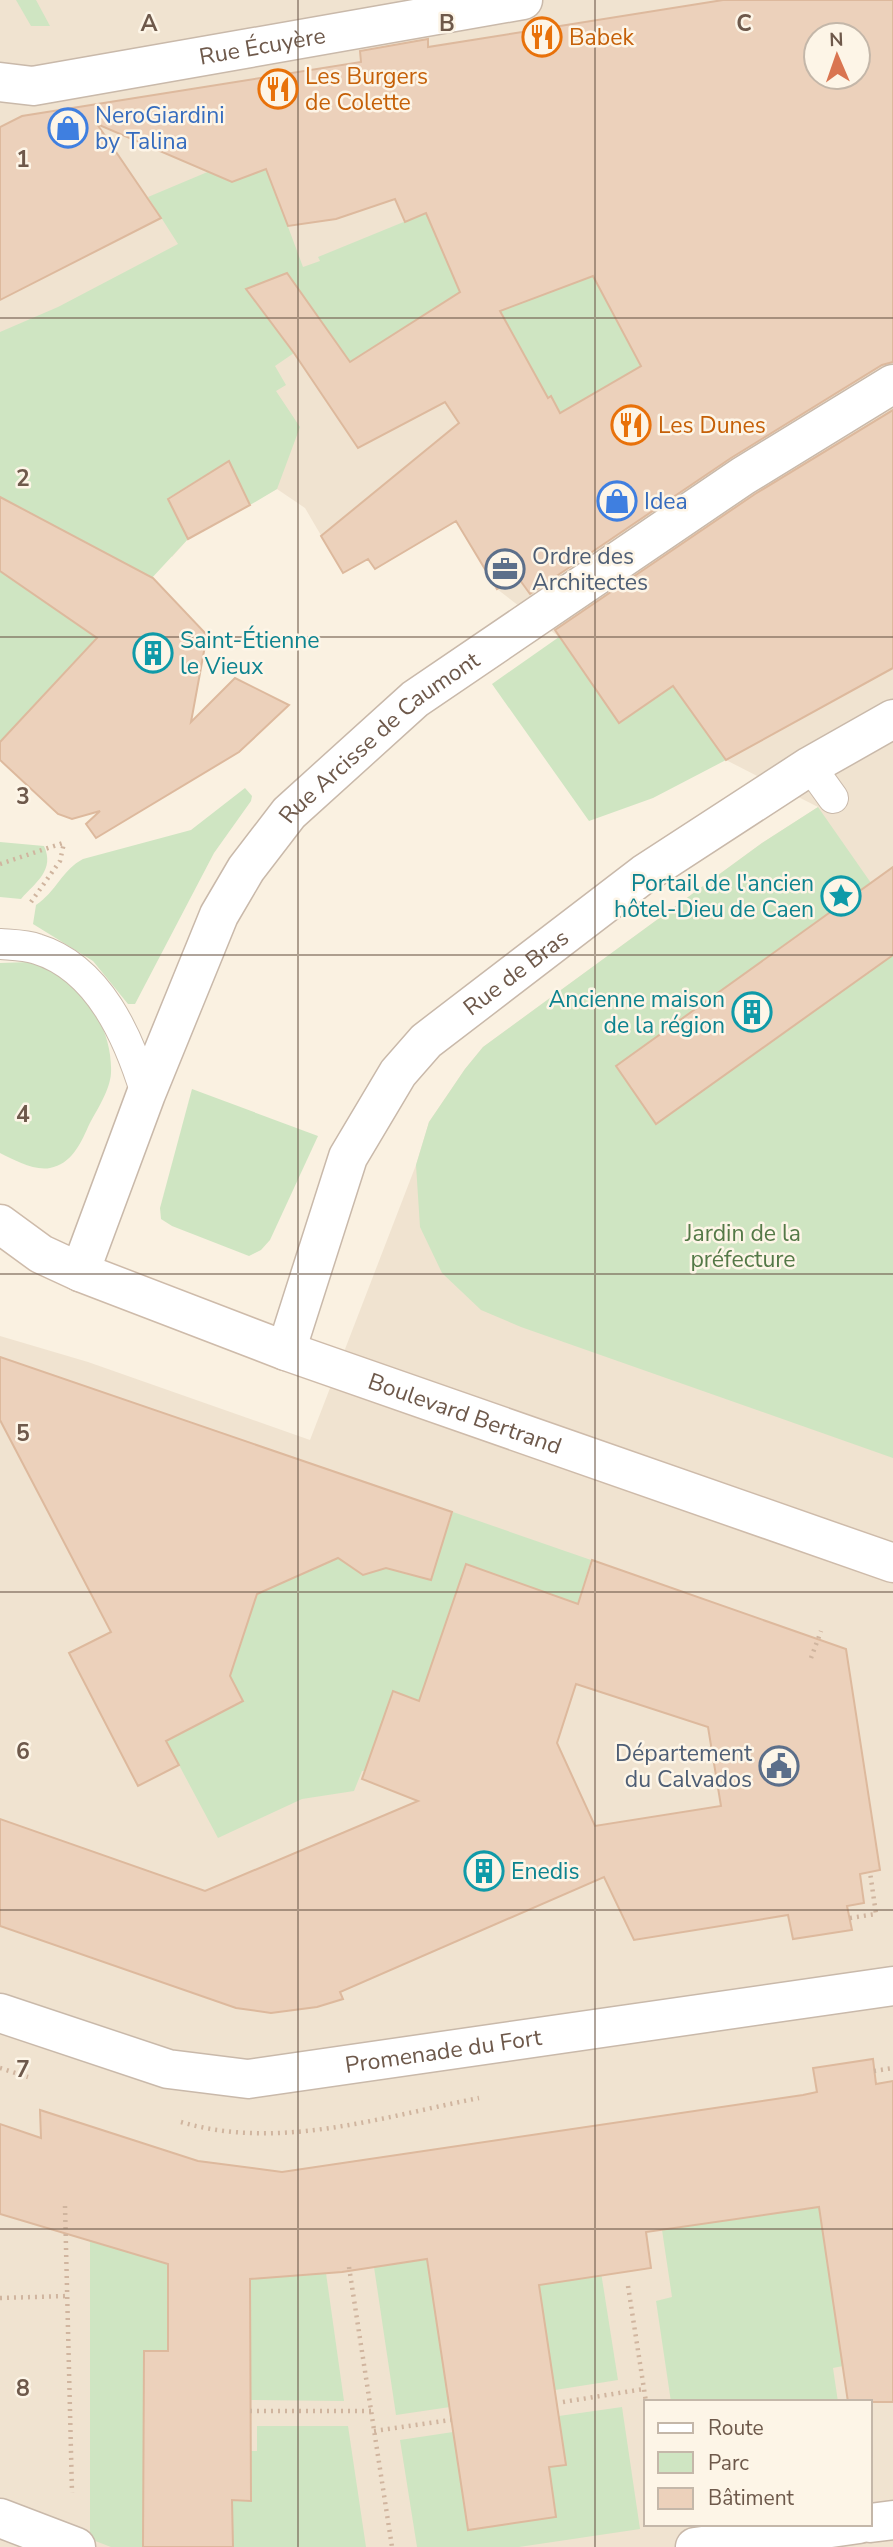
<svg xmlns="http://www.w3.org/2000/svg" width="893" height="2547" viewBox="0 0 893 2547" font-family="'Nunito Sans',sans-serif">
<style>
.residential{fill:#f0e3d0;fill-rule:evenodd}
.green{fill:#cfe5c2}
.building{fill:#ecd1bb;stroke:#ddb99d;stroke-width:2;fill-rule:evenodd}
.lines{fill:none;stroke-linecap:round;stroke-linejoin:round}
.service-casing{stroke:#c9b9aa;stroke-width:32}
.pedestrian-casing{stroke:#c9b9aa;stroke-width:41}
.minor-casing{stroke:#c9b9aa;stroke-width:41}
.secondary-casing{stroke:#cebbaa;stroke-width:41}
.path{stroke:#d0b59f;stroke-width:4.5;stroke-dasharray:2 5;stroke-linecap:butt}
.service{stroke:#fff;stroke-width:30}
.pedestrian{stroke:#fff;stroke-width:38}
.minor{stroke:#fff;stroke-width:38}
.secondary{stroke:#fff;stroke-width:38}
.grid{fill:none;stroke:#6e594b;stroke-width:2;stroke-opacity:0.55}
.labels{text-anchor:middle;stroke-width:5;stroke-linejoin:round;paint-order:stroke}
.food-label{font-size:23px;fill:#c56008;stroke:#fdf5e7;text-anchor:start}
.street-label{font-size:23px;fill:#6e594b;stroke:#fdf5e7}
.shop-label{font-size:23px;fill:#366cbe;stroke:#fdf5e7;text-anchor:start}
.service-label{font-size:23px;fill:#4e5e75;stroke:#fdf5e7;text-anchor:start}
.culture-label{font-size:23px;fill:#0d838f;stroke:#fdf5e7;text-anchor:start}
.park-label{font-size:23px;fill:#547947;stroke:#fdf5e7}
.grid-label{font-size:23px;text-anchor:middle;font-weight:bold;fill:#6e594b;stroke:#fdf5e7;stroke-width:5;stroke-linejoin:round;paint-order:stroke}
</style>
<rect width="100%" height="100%" fill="#faf1e1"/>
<path class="residential" d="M0 0H893V2547H0V1336L88 1362 310 1440 416 1165 429 1122 465 1069 483 1047 762 843 818 807 726 760 673 686 619 723 559 637 497 589 456 522 375 569 368 559 343 573 305 508 277 489 188 539 172 557 0 377ZM816 35H858V77H816ZM646 2402H870V2524H646Z"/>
<g class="green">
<polygon points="16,0 36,0 50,26 31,26"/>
<polygon points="268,148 284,216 303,267 320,261 318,257 428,212 593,276 650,382 560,413 551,396 537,404 500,311 544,294 471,318 402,329 374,347 388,369 364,384 246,289 294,353 275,366 286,385 276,391 300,427 277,489 250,505 229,461 168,498 188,539 0,742 0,332 58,307 178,244 148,197 217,168 222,178 232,182 245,177 249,166"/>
<polygon points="559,637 619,723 673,686 726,760 653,798 589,821 492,684"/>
<path d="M245 788 252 796 251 801 214 853 135 1004H128L93 961 33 924 36 905C56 892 62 870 83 859L191 830Z"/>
<polygon points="818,807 871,883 616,1066 656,1124 893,955 893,1458 521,1327 481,1310 442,1273 420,1227 416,1165 429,1122 465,1069 483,1047 762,843"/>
<path d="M0 842 44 846C55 870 36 882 21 899L0 897Z"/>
<path d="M29 962C77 971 113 1024 111 1073 110 1091 96 1111 88 1127 80 1145 71 1164 50 1168 34 1171 14 1160 0 1153V963Z"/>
<polygon points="192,1089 318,1136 270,1240 261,1250 249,1256 172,1226 161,1219 160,1208"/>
<polygon points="453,1512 591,1560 577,1606 510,1580 464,1718 393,1691 366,1771 362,1771 354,1791 302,1799 218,1838 164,1737 243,1701 227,1669 234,1666 264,1572 288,1580 308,1571 318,1543 360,1573 374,1572 380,1566 438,1556"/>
<polygon points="818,2198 843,2366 833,2368 838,2402 671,2402 656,2301 672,2297 662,2230"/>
<polygon points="595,2234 618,2380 555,2390 536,2270"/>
<polygon points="90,2240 181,2267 168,2351 144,2351 143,2547 111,2547 90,2539"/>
<polygon points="464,2253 438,2334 450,2407 396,2415 374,2267"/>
<polygon points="326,2273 344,2401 250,2400 238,2275"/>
<polygon points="622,2407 640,2529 519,2547 417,2547 400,2440 453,2432 469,2530 556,2517 549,2467 566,2465 559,2416"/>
<polygon points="257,2426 348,2426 366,2547 233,2547 232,2500 250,2501 250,2451 257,2451"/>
</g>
<g class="building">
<path d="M723 0H893V362L882 365 731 458 530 594 517 576 497 589 456 521 375 569 368 559 343 573 321 536 459 423 445 402 358 448 294 353 246 289 287 273 350 362 460 292 426 213 405 222 395 199 336 219 288 226 266 169 232 182 97 124 161 218 0 300V127L22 116 361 62 360 51 428 39V47ZM816 35H858V77H816ZM593 276 641 366 560 413 551 396 548 398 500 311Z"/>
<polygon points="893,410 893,668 726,760 673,686 619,723 555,630 755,494"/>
<polygon points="229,461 250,505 188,539 168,499"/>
<polygon points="0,497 153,578 207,635 191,722 235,678 289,705 239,752 96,838 86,824 100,811 72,819 58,814 0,760 0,742 97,638 0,571"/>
<polygon points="893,867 893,955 656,1124 616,1066"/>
<polygon points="0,1357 452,1512 431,1580 386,1568 363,1575 338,1558 257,1594 230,1676 243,1701 166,1741 179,1765 138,1786 69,1653 111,1632 0,1420"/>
<path d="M592 1560 846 1649 880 1870 860 1874 864 1903 847 1906 852 1930 793 1939 788 1915 634 1940 604 1877 340 1992 343 1999 317 2007 271 2013 236 2008 0 1926V1819L205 1891 418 1801 362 1779 393 1691 419 1701 466 1564 578 1604ZM576 1684 708 1727 721 1806 595 1826 557 1743Z"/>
<polygon points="873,2059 876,2084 893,2081 893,2402 848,2402 819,2207 646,2232 651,2268 539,2285 566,2465 549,2467 556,2517 468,2530 427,2259 342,2272 250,2279 251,2501 232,2500 233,2547 143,2547 144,2351 168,2351 168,2264 0,2214 0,2124 41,2138 40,2110 198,2161 282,2172 803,2095 817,2092 813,2068"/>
</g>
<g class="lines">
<g class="service-casing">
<g id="service">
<polyline points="810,766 833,798"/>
<path d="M0 944C12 945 26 945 37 949 99 968 129 1038 146 1094"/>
</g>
</g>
<g class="pedestrian-casing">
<g id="pedestrian">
<path id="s1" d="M0 82 33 86 523 0"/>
<polyline points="0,2518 76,2547"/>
<polyline points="870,2523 893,2520"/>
<polyline points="695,2547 859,2524"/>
</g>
</g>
<g class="minor-casing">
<g id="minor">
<path id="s2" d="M80 1272 146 1094 219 915 246 869 289 813 415 699 743 476 893 384"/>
<path id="s3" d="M286 1351 348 1157 398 1073 426 1041 644 874 810 766 893 719"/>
<path id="s4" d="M0 2013 168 2069 248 2079 893 1986"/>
</g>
</g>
<g class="secondary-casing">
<g id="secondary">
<path id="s5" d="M0 1224 41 1254 80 1272 286 1351 893 1563"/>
</g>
</g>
<g class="path">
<polyline points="0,864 63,843"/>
<polyline points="31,902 60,861 64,843"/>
<polyline points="811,1658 821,1631"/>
<polyline points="850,1918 876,1914 870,1872"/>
<polyline points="0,2068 28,2077"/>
<polyline points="874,2071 893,2068"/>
<path d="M181 2122C278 2151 382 2117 479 2098"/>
<polyline points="65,2206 72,2493"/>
<polyline points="349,2267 392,2547"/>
<polyline points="628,2286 646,2402"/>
<polyline points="0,2298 68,2296"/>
<polyline points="563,2402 644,2389"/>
<polyline points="250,2411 371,2411"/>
<polyline points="374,2431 451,2420"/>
</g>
<use href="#service" class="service"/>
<use href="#pedestrian" class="pedestrian"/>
<use href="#minor" class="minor"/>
<use href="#secondary" class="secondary"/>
</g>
<path class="grid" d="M298 0V2547M595 0V2547M0 318H893M0 637H893M0 955H893M0 1274H893M0 1592H893M0 1910H893M0 2229H893"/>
<defs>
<g id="restaurant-ring" transform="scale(2.0125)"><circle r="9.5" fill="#fdf5e7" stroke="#e8710a" stroke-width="1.5"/><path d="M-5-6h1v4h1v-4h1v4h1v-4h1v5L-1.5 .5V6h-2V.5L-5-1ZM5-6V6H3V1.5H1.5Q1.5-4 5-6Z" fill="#e8710a"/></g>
<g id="shop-ring" transform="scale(2.0125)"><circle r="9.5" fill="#fdf5e7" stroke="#3f7fe0" stroke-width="1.5"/><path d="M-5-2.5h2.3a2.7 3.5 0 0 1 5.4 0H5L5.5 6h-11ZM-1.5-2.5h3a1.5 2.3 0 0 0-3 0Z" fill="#3f7fe0"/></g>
<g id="office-ring" transform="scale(2.0125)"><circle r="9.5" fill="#fdf5e7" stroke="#5c6f8a" stroke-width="1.5"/><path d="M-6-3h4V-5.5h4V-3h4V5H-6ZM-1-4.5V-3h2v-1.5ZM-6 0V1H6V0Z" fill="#5c6f8a"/></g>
<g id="building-ring" transform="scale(2.0125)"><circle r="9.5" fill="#fdf5e7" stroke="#0f9aa8" stroke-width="1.5"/><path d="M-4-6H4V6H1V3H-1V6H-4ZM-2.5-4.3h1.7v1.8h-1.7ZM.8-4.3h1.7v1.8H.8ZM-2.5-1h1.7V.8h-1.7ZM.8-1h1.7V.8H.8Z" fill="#0f9aa8"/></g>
<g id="sight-ring" transform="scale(2.0125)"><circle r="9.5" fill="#fdf5e7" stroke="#0f9aa8" stroke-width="1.5"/><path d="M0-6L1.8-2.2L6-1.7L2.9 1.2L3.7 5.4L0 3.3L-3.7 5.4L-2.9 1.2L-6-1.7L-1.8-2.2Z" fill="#0f9aa8"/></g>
<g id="civic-ring" transform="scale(2.0125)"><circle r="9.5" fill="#fdf5e7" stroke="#5c6f8a" stroke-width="1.5"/><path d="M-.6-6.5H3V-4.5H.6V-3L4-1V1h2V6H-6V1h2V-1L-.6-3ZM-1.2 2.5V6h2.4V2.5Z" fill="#5c6f8a"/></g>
</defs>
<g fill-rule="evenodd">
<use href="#restaurant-ring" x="542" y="37"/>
<use href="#restaurant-ring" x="278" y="89"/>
<use href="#shop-ring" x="68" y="128"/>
<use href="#restaurant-ring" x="631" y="425"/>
<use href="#shop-ring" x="617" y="501"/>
<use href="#office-ring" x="505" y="569"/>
<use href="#building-ring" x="153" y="653"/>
<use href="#sight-ring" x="841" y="896"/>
<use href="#building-ring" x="752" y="1012"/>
<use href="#civic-ring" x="779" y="1766"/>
<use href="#building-ring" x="484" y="1871"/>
</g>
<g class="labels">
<g class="food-label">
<text x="569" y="45">Babek</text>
<text x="305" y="84">Les Burgers<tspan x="305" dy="26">de Colette</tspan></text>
<text x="658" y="433">Les Dunes</text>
</g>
<g class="street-label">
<text dy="8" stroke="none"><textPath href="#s1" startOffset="266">Rue Écuyère</textPath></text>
<text dy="8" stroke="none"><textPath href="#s2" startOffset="625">Rue Arcisse de Caumont</textPath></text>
<text dy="8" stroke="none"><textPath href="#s3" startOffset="457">Rue de Bras</textPath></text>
<text dy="8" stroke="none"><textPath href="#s5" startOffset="504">Boulevard Bertrand</textPath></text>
<text dy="8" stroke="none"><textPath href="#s4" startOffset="455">Promenade du Fort</textPath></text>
</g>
<g class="shop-label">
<text x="95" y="123">NeroGiardini<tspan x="95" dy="26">by Talina</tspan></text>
<text x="644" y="509">Idea</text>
</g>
<g class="service-label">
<text x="532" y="564">Ordre des<tspan x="532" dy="26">Architectes</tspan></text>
<text x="752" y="1761" text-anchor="end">Département<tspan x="752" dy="26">du Calvados</tspan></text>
</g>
<g class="culture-label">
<text x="180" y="648">Saint-Étienne<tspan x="180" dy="26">le Vieux</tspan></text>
<text x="814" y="891" text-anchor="end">Portail de l'ancien<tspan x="814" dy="26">hôtel-Dieu de Caen</tspan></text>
<text x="725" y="1007" text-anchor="end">Ancienne maison<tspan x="725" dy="26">de la région</tspan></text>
<text x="511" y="1879">Enedis</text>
</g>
<g class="park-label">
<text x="743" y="1241">Jardin de la<tspan x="743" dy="26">préfecture</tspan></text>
</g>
</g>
<g class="grid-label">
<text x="149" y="31">A</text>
<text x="447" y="31">B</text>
<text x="744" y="31">C</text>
<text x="23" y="167">1</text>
<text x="23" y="486">2</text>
<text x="23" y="804">3</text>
<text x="23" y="1122">4</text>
<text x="23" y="1441">5</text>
<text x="23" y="1759">6</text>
<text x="23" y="2077">7</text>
<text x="23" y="2396">8</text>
</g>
<rect x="644" y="2400" width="228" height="126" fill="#fdf5e7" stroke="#c4b7a9" stroke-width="2"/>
<rect x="658" y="2423" width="35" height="10" fill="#ffffff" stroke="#c4b7a9" stroke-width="2"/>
<text x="708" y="2435" font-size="21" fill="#6e594b">Route</text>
<rect x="658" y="2452" width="35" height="21" fill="#cfe5c2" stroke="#c4b7a9" stroke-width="2"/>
<text x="708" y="2470" font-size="21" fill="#6e594b">Parc</text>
<rect x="658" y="2488" width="35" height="21" fill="#ecd1bb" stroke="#c4b7a9" stroke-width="2"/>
<text x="708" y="2505" font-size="21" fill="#6e594b">Bâtiment</text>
<g transform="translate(837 56) rotate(358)"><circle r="33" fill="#fdf5e7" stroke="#c4b7a9" stroke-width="2"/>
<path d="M0-5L12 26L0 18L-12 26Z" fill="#d97551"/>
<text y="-10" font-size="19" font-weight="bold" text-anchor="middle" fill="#6e594b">N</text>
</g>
</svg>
